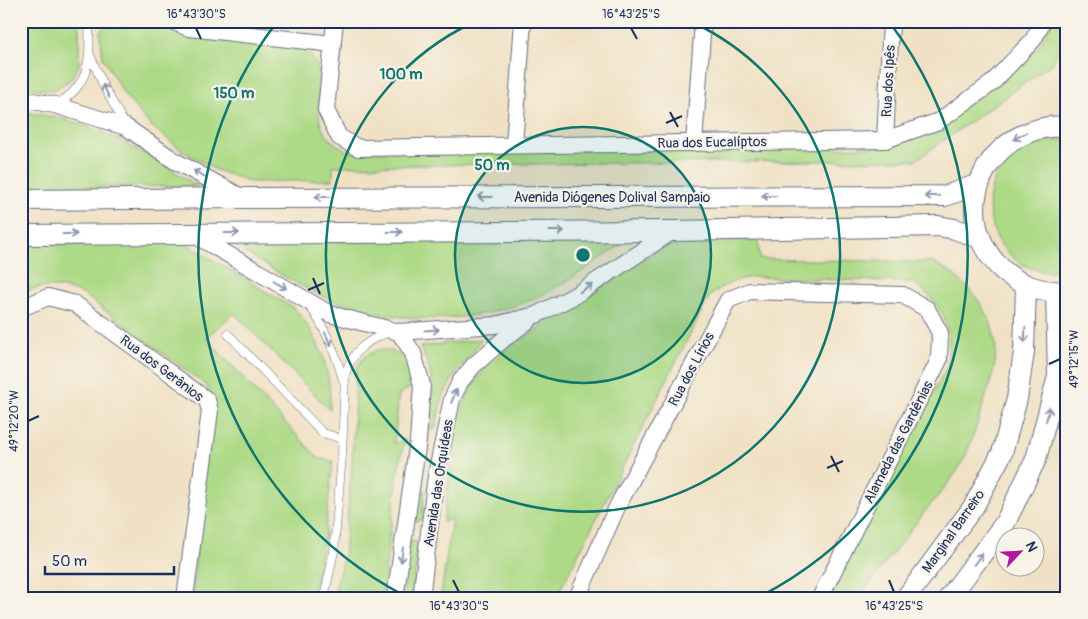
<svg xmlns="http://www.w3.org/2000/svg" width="1088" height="619" viewBox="0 0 1088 619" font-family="Pangolin,sans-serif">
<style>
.green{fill:#adda86;stroke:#648472}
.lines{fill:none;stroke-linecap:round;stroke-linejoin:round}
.service-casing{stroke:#666d82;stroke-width:9}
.minor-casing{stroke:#666d82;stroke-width:18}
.tertiary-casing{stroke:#666d82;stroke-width:22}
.service{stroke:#fff;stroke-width:8}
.minor{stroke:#fff;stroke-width:16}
.tertiary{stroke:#fff;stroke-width:20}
.oneway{stroke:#8d97ae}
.ticks{fill:none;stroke:#1b2f5e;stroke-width:2}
.ring{fill:none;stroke:#0f766e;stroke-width:2.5}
.labels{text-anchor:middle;stroke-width:4.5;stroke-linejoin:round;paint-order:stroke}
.street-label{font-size:14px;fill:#1b2f5e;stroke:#f7f3e8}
.centre{fill:#0f766e;stroke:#f7f3e8;stroke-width:2.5}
.ring-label{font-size:15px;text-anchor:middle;font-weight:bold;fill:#0f766e;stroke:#f7f3e8;stroke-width:4.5;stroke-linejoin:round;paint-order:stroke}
.neatline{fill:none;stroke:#1b2f5e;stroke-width:2}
.ticks-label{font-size:12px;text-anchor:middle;fill:#1b2f5e}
</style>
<rect width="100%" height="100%" fill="#f7f3e8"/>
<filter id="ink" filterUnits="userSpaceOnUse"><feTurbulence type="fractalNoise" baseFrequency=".02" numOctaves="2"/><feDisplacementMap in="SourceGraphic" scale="10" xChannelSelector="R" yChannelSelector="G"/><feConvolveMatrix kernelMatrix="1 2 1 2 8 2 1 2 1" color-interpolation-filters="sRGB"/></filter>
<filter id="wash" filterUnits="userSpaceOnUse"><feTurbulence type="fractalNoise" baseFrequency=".0096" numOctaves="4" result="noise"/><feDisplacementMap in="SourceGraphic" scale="20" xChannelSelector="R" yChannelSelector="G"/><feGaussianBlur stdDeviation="1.12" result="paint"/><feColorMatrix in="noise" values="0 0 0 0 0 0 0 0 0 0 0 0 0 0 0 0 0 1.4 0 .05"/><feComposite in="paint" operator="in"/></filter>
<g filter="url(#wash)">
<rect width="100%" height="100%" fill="#f0e1c4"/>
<g class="green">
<polygon points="21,21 79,21 79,65 70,80 54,90 25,88 21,86"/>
<path d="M109 21H159L170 30 302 48C344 74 288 127 351 152L884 147 916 139 942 126 1039 46 1051 21H1067V33L1053 63 916 160 333 166V180L251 182 216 170 183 151 150 125 124 94 103 58 100 31 109 24Z"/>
<path d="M21 112C94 119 138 149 198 186L21 188Z"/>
<path d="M1055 140 1067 141V271C976 285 956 148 1055 140Z"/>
<path d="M631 238C602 257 574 279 542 295 475 326 393 326 325 297 292 283 261 262 230 243Z"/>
<path d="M758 240 760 259 932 262C971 280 1004 323 994 368 991 383 985 398 981 412 974 432 969 453 957 471 948 485 936 497 926 510 904 539 881 567 860 598H826L947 366C954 329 943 303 912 282L752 277C734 280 722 285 709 297L556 598H436L441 595 452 519 443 522C446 501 449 479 452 457 460 410 466 381 506 350L661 248 686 241Z"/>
<path d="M172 242 185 243 295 309C321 340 331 369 330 410L234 313 206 338 318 458 333 461 324 540 312 598H192L211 394 207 386 83 294C63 286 41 283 21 294V245Z"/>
<path d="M482 339 454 376 442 399 435 429 428 430 425 425C432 390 437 380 420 347Z"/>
<path d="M377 350C400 348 415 363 414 386L399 394 394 444 405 439 398 470 382 598H333L344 555 352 464 356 369 364 357Z"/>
<polygon points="417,490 425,491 422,519 417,522 413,520"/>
<polygon points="415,541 419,544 412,598 402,598 410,542"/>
</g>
</g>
<g filter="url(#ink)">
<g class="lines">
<g class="service-casing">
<g id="service">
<polyline points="90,55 104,87 125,125"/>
<path d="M57 104C92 84 90 57 89 21"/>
<path d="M310 307C326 329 336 354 343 380"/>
<polyline points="228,334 323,433 342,439"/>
<path d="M324 598 334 551 342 455 345 375C352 352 366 340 388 333"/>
</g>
</g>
<g class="minor-casing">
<g id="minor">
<polyline points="172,21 189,28 333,44"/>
<polyline points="335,21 326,110 339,137 358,148 885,140 939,121 992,83 1033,40 1043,21"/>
<polyline points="21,99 55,105 126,127 175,161 243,198"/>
<polyline points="885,140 891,21"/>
<polyline points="694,143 703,21"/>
<polyline points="514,145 523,21"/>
<polyline points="193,234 330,314 399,332 495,325 536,315 574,296 673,231"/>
<polyline points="21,308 48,297 75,304 207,400 210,411 185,598"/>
<polyline points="395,598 418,441 422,385 413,353 399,332"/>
<polyline points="421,598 436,475 452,399 460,382 473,366 505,338 529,320"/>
<polyline points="577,598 617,507 728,300 750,291 903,295 927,309 940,333 939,360 820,598"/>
</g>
</g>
<g class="tertiary-casing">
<g id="tertiary">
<path d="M1067 127C1018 122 974 162 975 211 976 259 1020 296 1067 291"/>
<polyline points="21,200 243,198 945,196 979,184"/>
<polyline points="21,235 673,231 938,226 955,229 980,238"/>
<polyline points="906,598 974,506 1002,453 1017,399 1024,352 1026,286"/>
<polyline points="949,598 1005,523 1036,459 1058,376 1056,292"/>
</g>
</g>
<use href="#service" class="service"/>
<use href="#minor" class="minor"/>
<use href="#tertiary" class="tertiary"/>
</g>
<defs><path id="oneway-shaft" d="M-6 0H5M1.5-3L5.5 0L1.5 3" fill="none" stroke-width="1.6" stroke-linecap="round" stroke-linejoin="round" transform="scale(1.25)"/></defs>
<g class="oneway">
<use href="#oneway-shaft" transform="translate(106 91) rotate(-116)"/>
<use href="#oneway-shaft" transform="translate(1020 136) rotate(150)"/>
<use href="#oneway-shaft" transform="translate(200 174) rotate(-151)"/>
<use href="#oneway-shaft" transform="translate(769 196) rotate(180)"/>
<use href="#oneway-shaft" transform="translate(932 196) rotate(180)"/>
<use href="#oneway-shaft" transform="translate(322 197) rotate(180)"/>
<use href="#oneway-shaft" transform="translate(485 197) rotate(180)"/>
<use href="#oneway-shaft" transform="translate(557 231)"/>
<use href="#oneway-shaft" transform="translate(395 232)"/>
<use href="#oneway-shaft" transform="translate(232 233)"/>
<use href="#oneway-shaft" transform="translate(70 234)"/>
<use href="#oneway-shaft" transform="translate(280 285) rotate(30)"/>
<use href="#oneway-shaft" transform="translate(586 288) rotate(-33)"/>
<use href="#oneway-shaft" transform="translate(432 330) rotate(-4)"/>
<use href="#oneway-shaft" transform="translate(1025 335) rotate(92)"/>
<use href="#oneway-shaft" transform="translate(328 339) rotate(65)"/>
<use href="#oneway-shaft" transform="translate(454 396) rotate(-68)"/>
<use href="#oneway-shaft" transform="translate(1048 414) rotate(-75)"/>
<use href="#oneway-shaft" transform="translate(402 555) rotate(98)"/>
<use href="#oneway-shaft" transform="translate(978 559) rotate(-53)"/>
</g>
</g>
<path class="ticks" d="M196 28 201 39M631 28 637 39M670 112 678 127M666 123 682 116M313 278 320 294M308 290 324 283M1049 364 1060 359M28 421 39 416M831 456 839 472M827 468 843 461M453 580 459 592M889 580 894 592"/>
<circle cx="583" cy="255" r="128" fill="#0f766e" fill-opacity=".12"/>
<g class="ring">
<circle cx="583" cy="255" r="128"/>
<path d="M692 22A257 257 0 1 1 474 22"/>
<path d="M405 596A385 385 0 0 1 276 23M890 23A385 385 0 0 1 761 596"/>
</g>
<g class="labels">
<g class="street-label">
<text transform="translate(888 81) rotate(-87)" y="5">Rua dos Ipês</text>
<text transform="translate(712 142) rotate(-1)" y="5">Rua dos Eucalíptos</text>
<text x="612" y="202">Avenida Diógenes Dolival Sampaio</text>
<text transform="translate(162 368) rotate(37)" y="5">Rua dos Gerânios</text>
<text transform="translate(691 369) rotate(-62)" y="5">Rua dos Lírios</text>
<text transform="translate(898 442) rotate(-63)" y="5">Alameda das Gardênias</text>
<text transform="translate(438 483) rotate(-81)" y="5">Avenida das Orquídeas</text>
<text transform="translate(953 531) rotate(-55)" y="5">Marginal Barreiro</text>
</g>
</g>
<circle cx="583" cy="255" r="8" class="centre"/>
<g class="ring-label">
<text x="401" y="79">100 m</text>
<text x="234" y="98">150 m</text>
<text x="492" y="170">50 m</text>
</g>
<rect width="1088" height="619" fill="none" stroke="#f7f3e8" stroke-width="55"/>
<g transform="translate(1020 552) rotate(65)"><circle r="24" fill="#f7f3e8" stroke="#9fa5b1"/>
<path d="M0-4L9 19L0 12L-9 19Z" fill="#b5179e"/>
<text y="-8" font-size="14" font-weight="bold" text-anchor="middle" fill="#1b2f5e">N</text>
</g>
<path d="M45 566v8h129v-8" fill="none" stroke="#1b2f5e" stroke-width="2.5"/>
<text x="52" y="566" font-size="15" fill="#1b2f5e" stroke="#f7f3e8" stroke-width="4" paint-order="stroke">50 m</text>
<rect x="28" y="28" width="1032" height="564" class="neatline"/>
<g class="ticks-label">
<text x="196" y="18">16°43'30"S</text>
<text x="631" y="18">16°43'25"S</text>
<text transform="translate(1074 359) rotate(-90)" y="4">49°12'15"W</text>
<text transform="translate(14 421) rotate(-90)" y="4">49°12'20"W</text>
<text x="459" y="610">16°43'30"S</text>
<text x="894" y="610">16°43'25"S</text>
</g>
</svg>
